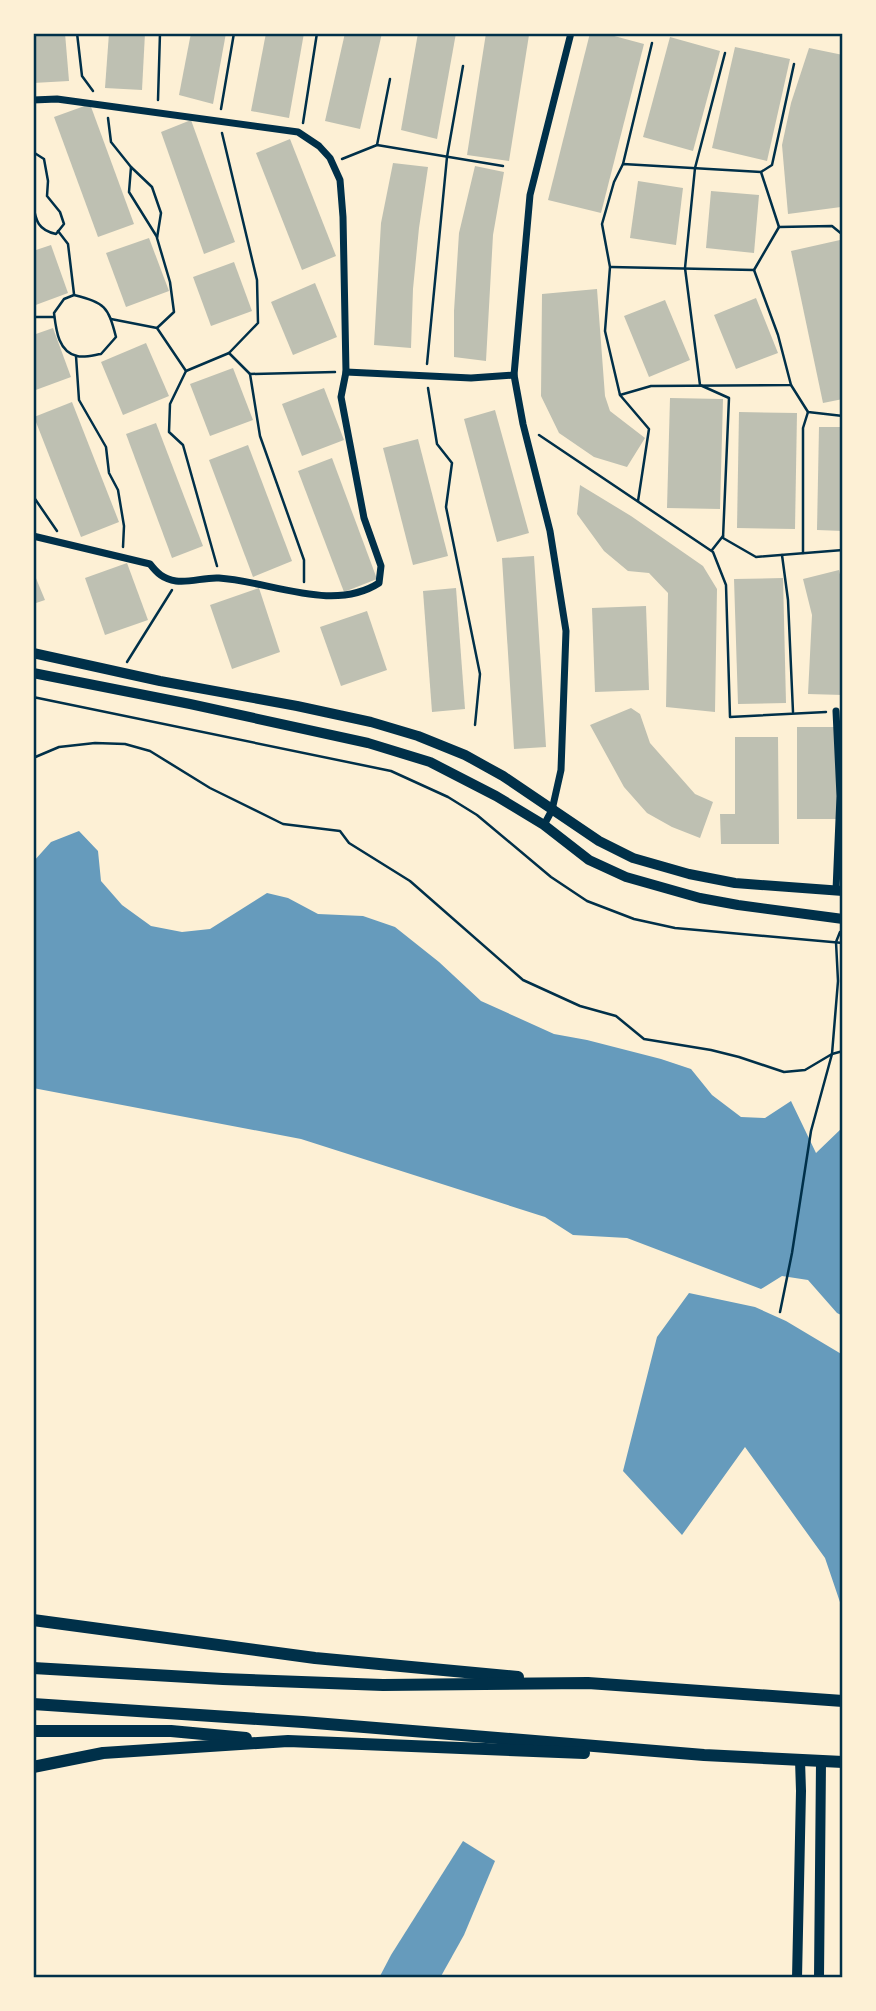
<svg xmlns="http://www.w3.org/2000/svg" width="876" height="2011" viewBox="0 0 876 2011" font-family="'IBM Plex Sans',sans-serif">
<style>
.water{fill:#669bbc}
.building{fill:#bec0b2}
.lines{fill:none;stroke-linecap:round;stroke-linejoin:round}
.path{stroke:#003049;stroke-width:2.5}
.minor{stroke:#003049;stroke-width:7}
.tertiary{stroke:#003049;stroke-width:10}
.primary{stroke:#003049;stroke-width:12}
.neatline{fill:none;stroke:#003049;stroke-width:2.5}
</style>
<rect width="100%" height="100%" fill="#fdf0d5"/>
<g class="water">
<polygon points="79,831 98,851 101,881 122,905 151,926 182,932 210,929 267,893 288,898 318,914 363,916 395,927 439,962 481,1001 554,1034 587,1040 661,1059 691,1069 712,1095 741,1117 765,1118 791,1101 816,1153 843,1127 843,1316 837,1313 808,1280 782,1276 761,1289 627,1238 573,1235 545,1217 301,1139 33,1088 33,862 51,842"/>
<polygon points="689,1293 755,1307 786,1321 843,1355 843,1611 825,1558 745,1447 682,1535 623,1471 657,1337"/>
<polygon points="463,1841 495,1861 464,1935 440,1978 379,1978 391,1955"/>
</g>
<g class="building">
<polygon points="33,33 65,33 69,81 33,83"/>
<polygon points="109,33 145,33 142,90 105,88"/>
<polygon points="191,33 226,33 213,104 179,95"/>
<polygon points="266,33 304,33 289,118 251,111"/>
<polygon points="345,33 382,33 360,129 325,121"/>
<polygon points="418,33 456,33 437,139 401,130"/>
<polygon points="486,33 529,35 509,161 467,155"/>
<polygon points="590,33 603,33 644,44 601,213 548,200"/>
<polygon points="670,37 720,51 693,151 643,137"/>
<polygon points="735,47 790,59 767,161 712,148"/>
<polygon points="809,48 843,55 841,207 788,214 782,145 791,103"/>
<polygon points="90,104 134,224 98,237 54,117"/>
<polygon points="191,120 235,242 204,254 161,132"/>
<polygon points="290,139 336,256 302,270 256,153"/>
<polygon points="393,163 428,167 419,228 413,289 411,348 374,345 381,223"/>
<polygon points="475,166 504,172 493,235 486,361 454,357 454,311 459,233"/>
<polygon points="638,181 683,188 676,245 630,238"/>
<polygon points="711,191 759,195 754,253 706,248"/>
<polygon points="149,238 169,291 126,307 106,253"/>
<polygon points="840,240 843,254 843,399 823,403 791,251"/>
<polygon points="51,245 68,293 33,306 33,251"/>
<polygon points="234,262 252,311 211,326 193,277"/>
<polygon points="315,283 337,337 293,355 271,302"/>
<polygon points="597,289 605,396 610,411 645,438 627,467 594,457 559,433 541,396 542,294"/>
<polygon points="756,298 778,353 736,369 714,315"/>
<polygon points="665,300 690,360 649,377 624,316"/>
<polygon points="53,328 71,377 33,391 33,335"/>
<polygon points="146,343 169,396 123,415 101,362"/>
<polygon points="233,368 253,420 210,436 190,384"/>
<polygon points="324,388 344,440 302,456 282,404"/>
<polygon points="670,398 723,399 720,509 667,508"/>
<polygon points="72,402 119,522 81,537 34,417"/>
<polygon points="495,410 529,533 497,542 464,419"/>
<polygon points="739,412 797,413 795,529 737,528"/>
<polygon points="156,423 203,546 172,558 126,434"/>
<polygon points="819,427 843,427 843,531 817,530"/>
<polygon points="418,439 448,556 413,565 383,448"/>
<polygon points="248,445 292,561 253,577 209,460"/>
<polygon points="332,458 377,579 344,592 298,471"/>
<polygon points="580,485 631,516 703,566 717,589 715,712 666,707 668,593 649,573 628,571 604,551 577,514"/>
<polygon points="534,556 546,747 514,749 502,558"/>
<polygon points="127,563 148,620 105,635 85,578"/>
<polygon points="839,570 843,588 843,695 808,694 812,615 803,579"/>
<polygon points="33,571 45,600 33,604"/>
<polygon points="783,578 786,703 738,704 734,579"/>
<polygon points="259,588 280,652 232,669 210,605"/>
<polygon points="456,588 465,709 432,712 423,591"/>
<polygon points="646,606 649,690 595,692 592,608"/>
<polygon points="367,611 387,670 341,686 320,627"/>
<polygon points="631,708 640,714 650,743 695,794 713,802 700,838 672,827 647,813 624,787 590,725"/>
<rect x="797" y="727" width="46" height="92"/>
<polygon points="735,737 778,737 779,844 721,844 720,814 735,814"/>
</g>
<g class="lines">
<g class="path">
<polyline points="77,33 82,76 93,91"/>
<polyline points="725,53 695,168 685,268 700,385 729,398 723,538 756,557 843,550"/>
<polyline points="158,100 160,33"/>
<polyline points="221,109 234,33"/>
<polyline points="108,118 111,142 131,167 152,187 161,213 157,238 170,282 174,312 157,328"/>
<polyline points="303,123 317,33"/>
<polyline points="222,133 257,280 258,323 229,353"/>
<polyline points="377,145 503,166"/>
<path d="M33 152 44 159 48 181 47 196 60 212 64 224 56 234C38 230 36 221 33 205"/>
<polyline points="342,159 377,145 390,79"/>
<polyline points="623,164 652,43"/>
<polyline points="131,167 129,192 157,237"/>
<polyline points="761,172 772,165 794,64"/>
<polyline points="58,231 68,244 74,294"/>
<polyline points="611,267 754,270 779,227 832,226 843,235"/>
<polyline points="754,270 778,335 791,385 651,386 620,395 605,331 610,267 602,224 614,182 623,164 761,172 779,227"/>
<path d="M74 295C105 303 108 306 116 337L101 354C94 355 84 358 77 356 58 352 56 329 54 313L64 299Z"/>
<polyline points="33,317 54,317"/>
<polyline points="111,319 157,328 186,371 170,404 169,432 183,445 217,566"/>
<polyline points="76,356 79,400 106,447 109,473 118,490 124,526 123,547"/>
<polyline points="427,364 447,157 463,66"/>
<polyline points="186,371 229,353 250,374"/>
<polyline points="791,385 808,412 843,416"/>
<polyline points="428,388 437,444 452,463 446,507 480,674 475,725"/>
<polyline points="620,395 649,429 638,501"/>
<polyline points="539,435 713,552 726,585 730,717 826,712"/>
<polyline points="33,496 57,531"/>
<polyline points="712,550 723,536"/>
<polyline points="803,553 803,428 808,412"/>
<polyline points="782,555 788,600 793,712"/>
<polyline points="304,582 304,560 260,436 250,374 335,372"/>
<polyline points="127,662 172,590"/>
<polyline points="33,697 391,771 448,797 477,815 551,877 587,901 634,919 675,928 843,943"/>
<polyline points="33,758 59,747 95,743 125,744 150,751 210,788 283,824 340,831 349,843 410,881 523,980 580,1006 616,1016 644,1039 711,1050 739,1057 784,1072 805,1070 832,1054 843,1051"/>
<polyline points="780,1312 792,1253 811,1131 832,1054 838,981 836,942 840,932"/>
</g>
<g class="minor">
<path d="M33 100 57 99 298 132 319 146 330 158 340 180 343 217 346 372 341 397 364 518 381 566 379 583C333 613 269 581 219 578 205 577 190 583 176 581 163 579 157 573 150 564L33 536"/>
<polyline points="346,372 471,378 514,375"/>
<polyline points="544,825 552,810 561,770 566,631 550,531 523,424 514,375 530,195 571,33"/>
<polyline points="836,890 840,796 836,711"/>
</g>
<g class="tertiary">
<polyline points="33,653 160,681 297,706 371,722 418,736 465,755 503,776 599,841 633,858 689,874 735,883 843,891"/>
<polyline points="33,673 190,704 368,743 430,762 496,796 544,825 589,860 626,877 700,898 738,905 843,919"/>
<polyline points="797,1978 801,1791 800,1760"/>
<polyline points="819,1978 821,1762"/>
</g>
<g class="primary">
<polyline points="33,1620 315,1658 518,1677"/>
<polyline points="33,1668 223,1679 383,1685 588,1683 843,1701"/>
<polyline points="33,1704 303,1722 704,1755 843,1762"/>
<polyline points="33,1731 171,1731 246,1738"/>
<polyline points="33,1767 103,1753 288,1741 584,1753"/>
</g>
</g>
<rect width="876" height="2011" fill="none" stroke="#fdf0d5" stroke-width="70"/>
<rect x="35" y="35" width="806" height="1941" class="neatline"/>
</svg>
